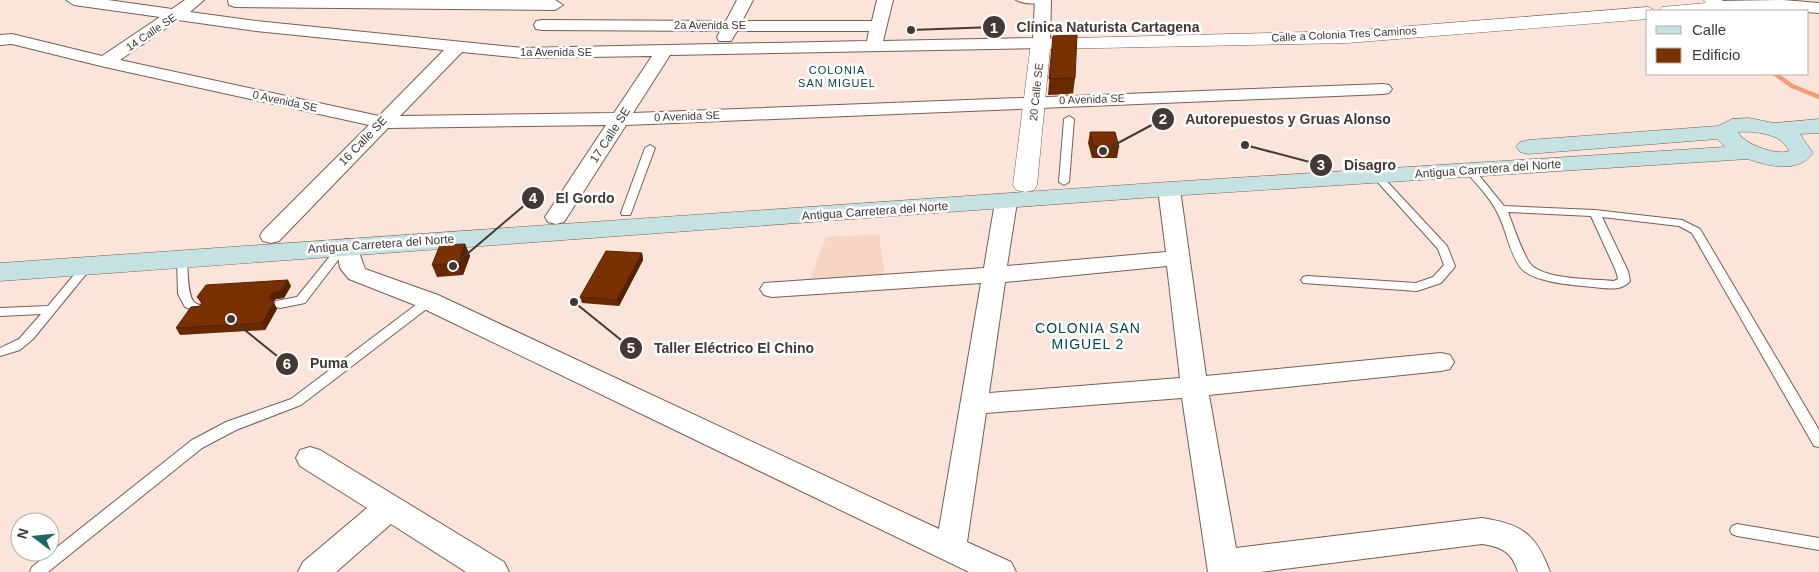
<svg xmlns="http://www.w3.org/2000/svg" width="1819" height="572" viewBox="0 0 1819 572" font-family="Helvetica,sans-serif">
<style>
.built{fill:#f8d4c3}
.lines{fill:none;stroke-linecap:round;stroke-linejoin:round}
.stream{stroke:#f09c76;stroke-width:4.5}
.service-casing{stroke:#775f54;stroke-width:2}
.minor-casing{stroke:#775f54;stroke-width:2}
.tertiary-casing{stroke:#775f54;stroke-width:1}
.secondary-casing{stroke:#775f54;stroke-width:1}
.service{fill:#fff;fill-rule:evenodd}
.minor{fill:#fff;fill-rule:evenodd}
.tertiary{fill:#fff;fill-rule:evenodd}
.secondary{fill:#c5e2e2;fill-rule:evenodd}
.wall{fill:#682903}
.shaded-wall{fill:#552202}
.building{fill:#793003;stroke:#552202}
.labels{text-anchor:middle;stroke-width:5;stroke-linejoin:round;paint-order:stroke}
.far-street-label{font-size:11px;fill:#433833;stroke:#fff}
.far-neighbourhood-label{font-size:11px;letter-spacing:1px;fill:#034644;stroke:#fff}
.street-label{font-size:12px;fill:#433833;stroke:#fff}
.neighbourhood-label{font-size:14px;letter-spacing:1px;fill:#034644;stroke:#fff}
.leader{fill:none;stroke:#433833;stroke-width:2}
.callout-dot{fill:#433833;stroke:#fff;stroke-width:2}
.mark-label{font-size:15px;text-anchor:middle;font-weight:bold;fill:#fff}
.callout-label{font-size:14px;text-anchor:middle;font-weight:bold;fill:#433833;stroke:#fff;stroke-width:5;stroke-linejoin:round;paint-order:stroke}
</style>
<rect width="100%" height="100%" fill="#fbe4d9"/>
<polygon class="built" points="879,234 885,278 809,283 826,237"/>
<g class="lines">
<polyline class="stream" points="1775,74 1792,86 1819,97"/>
<g class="service-casing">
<g id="service">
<path d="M1016 0H1046L1047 1C1040 5 1023 4 1016 0Z"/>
<polygon points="1069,116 1074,119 1069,182 1064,185 1059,182 1064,119"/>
<polygon points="650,145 655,148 631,213 630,215 622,215 621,213 645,148"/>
<path d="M1470 167 1473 168 1504 206 1595 210 1682 220 1700 229 1819 430V447L1814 446 1692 233 1679 226 1602 217 1628 271 1630 281C1621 292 1606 288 1593 287 1575 285 1532 283 1520 267 1508 250 1506 227 1496 210 1488 195 1475 183 1465 170ZM1508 212 1591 216 1616 271 1618 279 1614 281C1594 279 1540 280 1529 262 1520 247 1514 228 1508 212Z"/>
<polygon points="1377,173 1380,174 1447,246 1455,266 1454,268 1441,283 1417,291 1303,283 1301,280 1303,277 1307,276 1416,283 1433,277 1444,265 1438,249 1374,178 1372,176"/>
<polygon points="343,244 348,247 305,303 280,308 276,307 274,304 276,301 297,297 339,245"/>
<path d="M182 255 187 258C188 268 187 295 194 302 197 305 201 304 204 308L202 311 198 312 185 307 178 294 177 258Z"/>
<polygon points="87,262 91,264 92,266 91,268 33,339 20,350 0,356 0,348 19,339 41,314 0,316 0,308 48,306 83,264"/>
<polygon points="429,297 435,301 433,304 301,405 236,430 202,448 48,572 30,572 32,567 192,440 226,422 291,399 425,298"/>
<polygon points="1737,524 1819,538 1819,550 1737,536 1732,534 1730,530 1732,526"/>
</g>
</g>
<g class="minor-casing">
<g id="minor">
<path d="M66 0H108L172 9 185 0H204L190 12 256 21 523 48 867 41 869 31H737L731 41H719L717 37 720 31 542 30 536 29 534 25 536 21 542 20 726 21 737 0H753L742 21H872L877 0H893L883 41 1033 38 1035 0H1051L1050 43 1047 47 1041 48 670 55 633 113 1383 84 1389 85 1392 89 1389 93 1383 94 626 125 564 222 556 224 548 222 545 217 606 125 388 128 279 241 271 243 263 241 260 236 263 231 369 125 105 67 12 44 0 45V35L12 34 102 56 160 17 74 5ZM178 20 256 31 444 50 379 116 120 60ZM462 52 523 58 652 56 614 113 400 116Z"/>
<polygon points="228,0 555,0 563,5 555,10 235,7 229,5"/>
<polygon points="1783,0 1819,3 1819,13 1783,10 1717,11 1709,6 1717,1"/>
<path d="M1169 183 1176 185 1180 189 1206 376 1441 353 1450 355 1454 362 1450 369 1441 371 1209 395 1236 548 1482 518C1522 524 1536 534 1550 572H1518C1512 552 1502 547 1482 544L1260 572H1208L1182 398 986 413 967 542 1011 562 1016 572H969L420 307 349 279 340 268 336 246 339 241 347 239 355 241 365 269 438 295 939 529 981 283 772 297 764 295 760 289 764 283 984 268 995 202 998 197 1006 196 1014 197 1017 202 1007 266 1166 252 1158 189 1162 185ZM1167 266 1180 378 989 393 1005 282Z"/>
<polygon points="310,447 320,450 504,562 509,572 466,572 391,524 336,572 298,572 303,562 367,508 300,466 296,458 300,450"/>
</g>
</g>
<g class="tertiary-casing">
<g id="tertiary">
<polygon points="1704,0 1722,0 1726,6 1721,11 1660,11 1662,7 1706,3"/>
<polygon points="1648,7 1656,11 1648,11 1648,19 1347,43 1050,49 1037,185 1034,190 1025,192 1016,190 1013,185 1031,43 1034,39 1347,31"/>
</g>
</g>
<g class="secondary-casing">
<path id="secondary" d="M1749 118 1774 123 1819 119V133L1800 134 1813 153C1798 174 1768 166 1748 159L1169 196 0 281V263L1169 182 1725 147 1717 139 1528 154 1520 152 1516 147 1520 142 1528 140 1718 126 1732 119ZM1738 132C1754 131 1782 133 1789 151 1777 156 1743 144 1738 132Z"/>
</g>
<use href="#service" class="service"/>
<use href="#minor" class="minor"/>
<use href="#tertiary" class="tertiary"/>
<use href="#secondary" class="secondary"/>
</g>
<g class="wall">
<polygon points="1053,36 1075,78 1073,94 1048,95"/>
<polygon points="1090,132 1119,147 1117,158 1092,158 1088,143"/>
<polygon points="465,244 470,256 463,275 437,277 432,265"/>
<polygon points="642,253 643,260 619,306 582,303 580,297"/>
<polygon points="291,286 284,298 276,299 273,302 277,309 265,330 180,335 176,328 200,306 201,303 197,297"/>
</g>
<g class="shaded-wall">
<polygon points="465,244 470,256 463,275 458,263"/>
<polygon points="642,253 643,260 619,306 617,300"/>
<polygon points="288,280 291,286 284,298 276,299 272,303 269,297 272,293"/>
<polygon points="274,303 277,309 265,330 262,323"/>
</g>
<g class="building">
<polygon points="1077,35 1075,78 1049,79 1053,36"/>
<polygon points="1090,132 1115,132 1119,147 1094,147"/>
<polygon points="465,244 458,263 432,265 440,245"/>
<polygon points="606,251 642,253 617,300 580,297"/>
<polygon points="288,280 281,291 272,293 269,297 274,303 262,323 176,328 191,307 200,306 202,302 197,297 206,285"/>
</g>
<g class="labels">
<g class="far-street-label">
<text x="710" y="29">2a Avenida SE</text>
<text transform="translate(151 32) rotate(-34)" y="4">14 Calle SE</text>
<text transform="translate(1344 34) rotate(-3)" y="4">Calle a Colonia Tres Caminos</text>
<text x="556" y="56">1a Avenida SE</text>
<text transform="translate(1036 92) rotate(-84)" y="4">20 Calle SE</text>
<text transform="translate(1092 99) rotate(-2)" y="4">0 Avenida SE</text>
<text transform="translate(285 101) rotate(12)" y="4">0 Avenida SE</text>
<text transform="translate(687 116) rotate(-2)" y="4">0 Avenida SE</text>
</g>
<g class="far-neighbourhood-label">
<text x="837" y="74">COLONIA<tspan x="837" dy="13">SAN MIGUEL</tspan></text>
</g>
<g class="street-label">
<text transform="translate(610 135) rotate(-57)" y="4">17 Calle SE</text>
<text transform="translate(363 141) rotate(-46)" y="4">16 Calle SE</text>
<text transform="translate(1488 169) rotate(-4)" y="4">Antigua Carretera del Norte</text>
<text transform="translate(875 211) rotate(-4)" y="4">Antigua Carretera del Norte</text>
<text transform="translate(381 244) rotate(-4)" y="4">Antigua Carretera del Norte</text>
</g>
<g class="neighbourhood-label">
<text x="1088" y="333">COLONIA SAN<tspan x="1088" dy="16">MIGUEL 2</tspan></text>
</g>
</g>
<path class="leader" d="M911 30L994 27M1103 151L1163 119M1245 145L1321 165M453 266L533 198M574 302L631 348M231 319L287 364"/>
<g class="callout-dot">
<circle cx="911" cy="30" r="5"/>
<circle cx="1103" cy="151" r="5"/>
<circle cx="1245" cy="145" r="5"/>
<circle cx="453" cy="266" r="5"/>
<circle cx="574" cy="302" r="5"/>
<circle cx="231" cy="319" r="5"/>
<circle cx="994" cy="27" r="12"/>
<circle cx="1163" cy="119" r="12"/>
<circle cx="1321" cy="165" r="12"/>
<circle cx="533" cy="198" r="12"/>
<circle cx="631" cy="348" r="12"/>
<circle cx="287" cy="364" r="12"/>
</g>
<g class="mark-label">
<text x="994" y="33">1</text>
<text x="1163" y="124">2</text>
<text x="1321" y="170">3</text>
<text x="533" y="203">4</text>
<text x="631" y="353">5</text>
<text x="287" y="369">6</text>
</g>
<g class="callout-label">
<text x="1108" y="32">Clínica Naturista Cartagena</text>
<text x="1288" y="124">Autorepuestos y Gruas Alonso</text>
<text x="1370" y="170">Disagro</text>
<text x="585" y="203">El Gordo</text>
<text x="734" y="353">Taller Eléctrico El Chino</text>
<text x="329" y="368">Puma</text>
</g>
<rect x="1646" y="10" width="162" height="65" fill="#ffffff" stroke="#b4afad"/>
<rect x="1656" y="26" width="25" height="8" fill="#c5e2e2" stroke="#b4afad"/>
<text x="1692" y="35" font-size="15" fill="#433833">Calle</text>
<rect x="1656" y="48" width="25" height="15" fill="#793003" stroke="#b4afad"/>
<text x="1692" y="60" font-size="15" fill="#433833">Edificio</text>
<g transform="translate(35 537) rotate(286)"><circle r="24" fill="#ffffff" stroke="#b4afad"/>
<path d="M0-4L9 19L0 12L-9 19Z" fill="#1b6865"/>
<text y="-8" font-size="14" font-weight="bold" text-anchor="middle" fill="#433833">N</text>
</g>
</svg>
